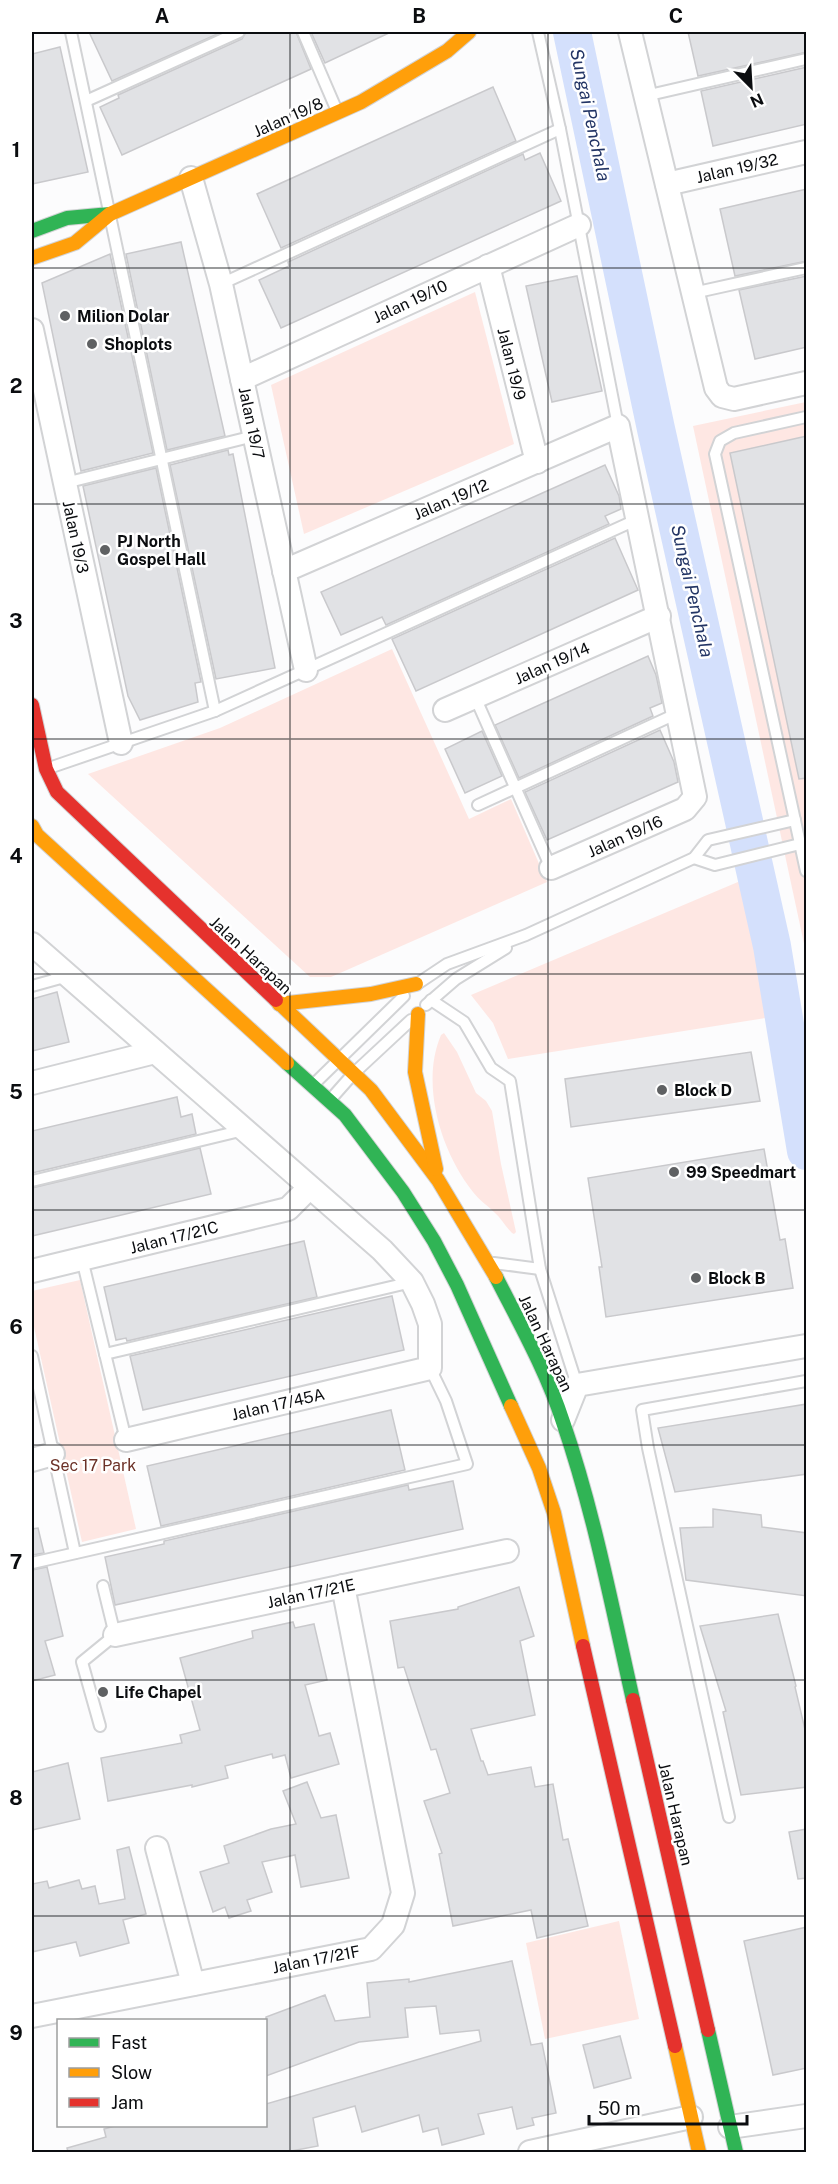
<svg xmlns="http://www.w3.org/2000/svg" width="838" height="2184" viewBox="0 0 838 2184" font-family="'Public Sans',sans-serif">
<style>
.green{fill:#fee7e3}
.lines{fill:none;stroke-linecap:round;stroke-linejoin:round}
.river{stroke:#d4e0fc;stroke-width:38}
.building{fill:#e1e2e5;stroke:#c9c9cc;stroke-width:1.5}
.lane-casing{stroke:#d2d3d5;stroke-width:14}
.street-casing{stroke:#d2d3d5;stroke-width:26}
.fast-casing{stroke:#d2d3d5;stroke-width:16}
.slow-casing{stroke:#d2d3d5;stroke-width:16}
.jam-casing{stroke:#d2d3d5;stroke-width:16}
.lane{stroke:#fff;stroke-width:10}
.street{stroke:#fff;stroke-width:22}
.fast{stroke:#30b455;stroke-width:14}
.slow{stroke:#ff9f0a;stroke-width:14}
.jam{stroke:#e5322d;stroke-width:14}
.grid{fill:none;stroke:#0b0d10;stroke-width:1.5;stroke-opacity:0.55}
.poi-dot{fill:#5f6163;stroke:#fff;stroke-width:2}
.labels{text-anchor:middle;stroke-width:5;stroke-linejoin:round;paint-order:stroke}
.street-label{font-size:16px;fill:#0b0d10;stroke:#fff}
.poi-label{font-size:16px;font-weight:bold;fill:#0b0d10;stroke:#fff;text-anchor:start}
.park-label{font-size:16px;fill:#6c3127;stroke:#fff}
.water-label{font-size:18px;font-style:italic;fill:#233565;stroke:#fff}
.neatline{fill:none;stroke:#0b0d10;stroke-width:2}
.grid-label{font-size:20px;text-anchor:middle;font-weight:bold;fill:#0b0d10}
</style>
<rect width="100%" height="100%" fill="#fcfcfd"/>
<g class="green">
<polygon points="475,292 514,444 304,534 271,385"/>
<polygon points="806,402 806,953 693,426"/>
<polygon points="392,649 469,819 511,799 547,882 331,977 310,977 88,774 220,728"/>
<polygon points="745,879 772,1017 508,1059 493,1023 471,995"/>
<path d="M444 1033 457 1052 476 1093 486 1101 492 1111 501 1164 516 1232 514 1234 512 1233C505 1226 501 1218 494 1212 487 1205 479 1200 473 1192 441 1152 420 1084 441 1035Z"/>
<polygon points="80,1280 136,1529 82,1542 32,1318 32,1291"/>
<polygon points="619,1921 639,2019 545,2039 526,1943"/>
</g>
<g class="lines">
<polyline class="river" points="572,32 656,429 772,946 806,1151"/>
</g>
<g class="building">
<polygon points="89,32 222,32 112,81"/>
<polygon points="246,32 296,32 311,69 122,155 100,107 119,98 118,95 242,39"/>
<polygon points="311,32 391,32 325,63"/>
<polygon points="688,32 807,32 807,52 698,76"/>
<polygon points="60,47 88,172 32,184 32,54"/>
<polygon points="807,67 807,124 713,146 701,91"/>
<polygon points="493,87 516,141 281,248 257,194"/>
<polygon points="540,153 561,201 281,328 259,280 289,266 288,262 523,154 525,160"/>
<polygon points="807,189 807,261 735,276 720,209"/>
<polygon points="181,242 225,436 167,450 126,254"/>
<polygon points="110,254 153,453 81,471 42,283"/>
<polygon points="577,276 602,391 552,402 526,286"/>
<polygon points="807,276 807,347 755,359 739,290"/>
<polygon points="807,436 807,778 799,779 730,453"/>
<polygon points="228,450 229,455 233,454 275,668 216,679 170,465"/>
<polygon points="605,465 619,496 621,509 605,516 609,524 386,625 382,617 341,635 321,592"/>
<polygon points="156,468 201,682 195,683 198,702 140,720 128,696 83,486"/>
<polygon points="615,538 638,590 416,691 392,639"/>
<polygon points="648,656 656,675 662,703 650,708 653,716 519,778 495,725"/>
<polygon points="660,730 674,762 678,782 547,840 525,792"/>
<polygon points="482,731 502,776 465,793 445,749"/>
<polygon points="57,992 69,1042 32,1051 32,999"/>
<polygon points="751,1052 760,1101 571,1127 565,1079"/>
<polygon points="177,1097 181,1117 192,1114 196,1134 32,1173 32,1131"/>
<polygon points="200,1148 211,1194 32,1236 32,1188"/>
<polygon points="764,1149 780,1240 785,1239 793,1288 606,1317 599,1267 602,1267 588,1178"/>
<polygon points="304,1241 317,1297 127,1341 126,1338 116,1340 104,1287"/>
<polygon points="392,1296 404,1350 143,1410 130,1356"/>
<polygon points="807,1404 807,1474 675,1492 658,1428"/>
<polygon points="391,1410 405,1470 161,1526 147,1466"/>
<polygon points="453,1481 463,1529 115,1605 105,1557 164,1544 164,1541 408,1485 409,1490"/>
<polygon points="713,1509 761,1515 762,1527 807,1533 807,1596 686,1580 680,1528 713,1527"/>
<polygon points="38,1528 44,1553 32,1555 32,1529"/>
<polygon points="47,1567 63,1636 45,1641 55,1675 32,1681 32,1570"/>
<polygon points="519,1587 534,1636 520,1641 535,1715 471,1729 481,1761 483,1761 488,1775 531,1767 535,1787 553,1784 563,1840 568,1839 588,1926 537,1938 531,1910 453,1926 439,1854 442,1853 424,1801 450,1793 436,1749 431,1750 404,1667 398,1668 390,1621 458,1609 458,1607"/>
<polygon points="778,1614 796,1686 795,1687 807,1738 807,1787 741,1795 723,1712 726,1711 700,1626"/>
<polygon points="293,1622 295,1628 314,1624 327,1680 305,1685 319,1736 330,1733 339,1764 291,1778 285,1755 273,1758 272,1754 225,1766 228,1778 192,1787 192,1785 108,1801 101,1758 182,1743 180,1735 200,1730 180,1658 253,1638 252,1631"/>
<polygon points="68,1763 80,1819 32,1830 32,1772"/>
<polygon points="307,1782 321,1818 336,1815 349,1878 301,1887 295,1855 262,1862 272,1892 247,1900 251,1911 229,1918 225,1907 213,1912 200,1872 229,1863 224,1846 271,1829 296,1824 283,1791"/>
<polygon points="807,1829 807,1878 798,1879 789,1832"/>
<polygon points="129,1847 146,1914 123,1920 129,1943 80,1956 76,1942 32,1952 32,1884 47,1881 49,1888 79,1880 82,1889 95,1886 99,1904 125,1899 117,1850"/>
<polygon points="807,1927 807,2068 773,2075 744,1941"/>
<polygon points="512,1961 531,2045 542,2043 556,2113 532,2118 534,2125 517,2129 512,2107 478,2114 484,2134 442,2145 438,2128 423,2132 419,2115 362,2132 355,2106 313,2118 318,2146 286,2152 68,2152 67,2148 106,2137 104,2129 115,2126 266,2126 266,2104 481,2041 479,2030 440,2034 436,2006 405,2008 408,2037 359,2042 266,2076 266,2017 325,1995 335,2021 370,2017 367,1983 409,1979 409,1982"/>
<polygon points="620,2036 631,2078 594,2088 583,2045"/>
</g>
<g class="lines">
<g class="lane-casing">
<g id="lane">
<polyline points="71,32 215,711"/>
<polyline points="303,32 337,111"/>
<polyline points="538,32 560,129 618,426"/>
<polyline points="645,96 806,59"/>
<polyline points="86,101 239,32"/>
<polyline points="221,284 560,129"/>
<polyline points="693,293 806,268"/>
<polyline points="806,417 734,433 720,441 715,454 806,871"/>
<polyline points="65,483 254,436"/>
<polyline points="475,697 551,868"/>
<polyline points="49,768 215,711 638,519"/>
<polyline points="478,805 678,713"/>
<polyline points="694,858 715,865 800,844"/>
<polyline points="417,984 447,964 526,935 694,858 708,840 795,820"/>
<polyline points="32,986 68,976"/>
<polyline points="431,1000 464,1022 491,1068 510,1081 540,1269 577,1385"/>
<polyline points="426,1005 456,979 506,948"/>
<polyline points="314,1084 404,996"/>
<polyline points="330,1100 353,1074 411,1020"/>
<polyline points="32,1181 244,1130"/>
<polyline points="82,1259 126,1440"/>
<polyline points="494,1263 540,1269"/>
<polyline points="105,1354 412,1282"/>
<polyline points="32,1356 75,1553"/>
<polyline points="32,1563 467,1464 446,1401 430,1368"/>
<polyline points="100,1726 82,1662 115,1635 103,1586"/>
<polyline points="729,1817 648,1448 642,1410 806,1381"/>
</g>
</g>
<g class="street-casing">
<g id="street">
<polyline points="630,32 716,388 722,396 734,399 806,383"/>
<polyline points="191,178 221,284 306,670"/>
<polyline points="667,184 806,152"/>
<polyline points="488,266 537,462"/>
<polyline points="32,330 121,743"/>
<polyline points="242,379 579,225"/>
<polyline points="284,571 618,426 695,797 685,809 551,868"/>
<polyline points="445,710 659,616"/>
<polyline points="32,944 382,1250 412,1282 423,1304 430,1324 430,1368 126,1440"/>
<polyline points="32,1083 155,1052"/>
<polyline points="32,1271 288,1209 309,1188"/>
<polyline points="563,1420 577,1385 806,1346"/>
<polyline points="32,1460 53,1454"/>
<polyline points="115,1635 507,1551"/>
<polyline points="157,1848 193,1984"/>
<polyline points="32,2016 371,1949 393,1925 403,1893 343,1586"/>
<polyline points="730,2127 806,2116"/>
<polyline points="530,2152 691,2117"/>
</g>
</g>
<g class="fast-casing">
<g id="fast">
<polyline points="32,231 67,218 110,214"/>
<polyline points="287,1063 345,1115 403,1192 434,1241 457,1285 511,1406"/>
<path d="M496 1277C520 1324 547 1372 563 1422 594 1512 612 1607 633 1700"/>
<polyline points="708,2030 736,2152"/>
</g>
</g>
<g class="slow-casing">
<g id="slow">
<polyline points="32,258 75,243 110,214 361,102 447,51 469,32"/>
<polyline points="32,826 37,835 287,1063"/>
<polyline points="276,1000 371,1090 438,1180 496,1277"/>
<polyline points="279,1004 371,994 416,984"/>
<polyline points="418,1014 415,1072 436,1169"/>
<polyline points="511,1406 539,1468 554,1513 583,1646"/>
<polyline points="675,2046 699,2152"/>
</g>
</g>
<g class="jam-casing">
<g id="jam">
<polyline points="32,705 46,769 57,792 276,1000"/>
<polyline points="583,1646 675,2046"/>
<polyline points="633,1700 708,2030"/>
</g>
</g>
<use href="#lane" class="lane"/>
<use href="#street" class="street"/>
<use href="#fast" class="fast"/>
<use href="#slow" class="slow"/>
<use href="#jam" class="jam"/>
</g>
<path class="grid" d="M290 32V2152M548 32V2152M32 268H806M32 504H806M32 739H806M32 974H806M32 1210H806M32 1445H806M32 1680H806M32 1916H806"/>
<g class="poi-dot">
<circle cx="65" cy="316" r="6"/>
<circle cx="92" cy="344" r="6"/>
<circle cx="105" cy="550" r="6"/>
<circle cx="662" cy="1090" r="6"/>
<circle cx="674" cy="1172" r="6"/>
<circle cx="696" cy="1278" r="6"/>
<circle cx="103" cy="1692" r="6"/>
</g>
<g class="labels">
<g class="street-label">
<text transform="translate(288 117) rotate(-24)" y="6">Jalan 19/8</text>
<text transform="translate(737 168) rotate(-13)" y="6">Jalan 19/32</text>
<text transform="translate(410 301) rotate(-25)" y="6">Jalan 19/10</text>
<text transform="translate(512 364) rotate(76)" y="6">Jalan 19/9</text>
<text transform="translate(252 423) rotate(78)" y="6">Jalan 19/7</text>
<text transform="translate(451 499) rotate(-23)" y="6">Jalan 19/12</text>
<text transform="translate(76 537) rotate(78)" y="6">Jalan 19/3</text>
<text transform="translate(552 663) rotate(-24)" y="6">Jalan 19/14</text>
<text transform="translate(625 836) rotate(-24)" y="6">Jalan 19/16</text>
<text transform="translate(251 955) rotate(43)" y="6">Jalan Harapan</text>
<text transform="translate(174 1237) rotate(-14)" y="6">Jalan 17/21C</text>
<text transform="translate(546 1343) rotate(65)" y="6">Jalan Harapan</text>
<text transform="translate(278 1404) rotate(-13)" y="6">Jalan 17/45A</text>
<text transform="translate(311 1593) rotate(-12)" y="6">Jalan 17/21E</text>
<text transform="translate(676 1814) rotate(77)" y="6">Jalan Harapan</text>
<text transform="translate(316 1959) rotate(-11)" y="6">Jalan 17/21F</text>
</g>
<g class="poi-label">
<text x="77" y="322">Milion Dolar</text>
<text x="104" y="350">Shoplots</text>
<text x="117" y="547">PJ North<tspan x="117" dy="18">Gospel Hall</tspan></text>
<text x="674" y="1096">Block D</text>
<text x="686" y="1178">99 Speedmart</text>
<text x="708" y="1284">Block B</text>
<text x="115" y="1698">Life Chapel</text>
</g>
<g class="park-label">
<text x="93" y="1471">Sec 17 Park</text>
</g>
<g class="water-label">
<text transform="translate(590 115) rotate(78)" y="6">Sungai Penchala</text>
<text transform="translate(692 591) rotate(77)" y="6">Sungai Penchala</text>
</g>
</g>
<rect width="838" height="2184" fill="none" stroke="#ffffff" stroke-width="66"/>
<rect x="57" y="2019" width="210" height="108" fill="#ffffff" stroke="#9d9e9f" stroke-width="1.5"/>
<rect x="69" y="2038" width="30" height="9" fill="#30b455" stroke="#9d9e9f" stroke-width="1.5"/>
<text x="111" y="2049" font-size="18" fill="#0b0d10">Fast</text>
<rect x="69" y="2068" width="30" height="9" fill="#ff9f0a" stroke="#9d9e9f" stroke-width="1.5"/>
<text x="111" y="2079" font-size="18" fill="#0b0d10">Slow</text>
<rect x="69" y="2098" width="30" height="9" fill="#e5322d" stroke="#9d9e9f" stroke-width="1.5"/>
<text x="111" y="2109" font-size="18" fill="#0b0d10">Jam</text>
<g transform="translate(751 87) rotate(156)" stroke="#ffffff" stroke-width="4.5" paint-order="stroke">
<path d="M0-4.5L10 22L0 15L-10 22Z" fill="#0b0d10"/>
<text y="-9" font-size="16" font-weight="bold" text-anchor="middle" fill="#0b0d10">N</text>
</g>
<path d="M589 2115v9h158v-9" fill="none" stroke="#0b0d10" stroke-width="3"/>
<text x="598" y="2115" font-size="18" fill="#0b0d10" stroke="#ffffff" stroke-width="4.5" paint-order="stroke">50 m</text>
<rect x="33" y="33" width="772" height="2118" class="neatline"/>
<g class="grid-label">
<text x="162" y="23">A</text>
<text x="419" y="23">B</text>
<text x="676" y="23">C</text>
<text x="16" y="157">1</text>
<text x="16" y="393">2</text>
<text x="16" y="628">3</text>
<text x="16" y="863">4</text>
<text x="16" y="1099">5</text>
<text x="16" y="1334">6</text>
<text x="16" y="1569">7</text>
<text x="16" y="1805">8</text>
<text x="16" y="2040">9</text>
</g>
</svg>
